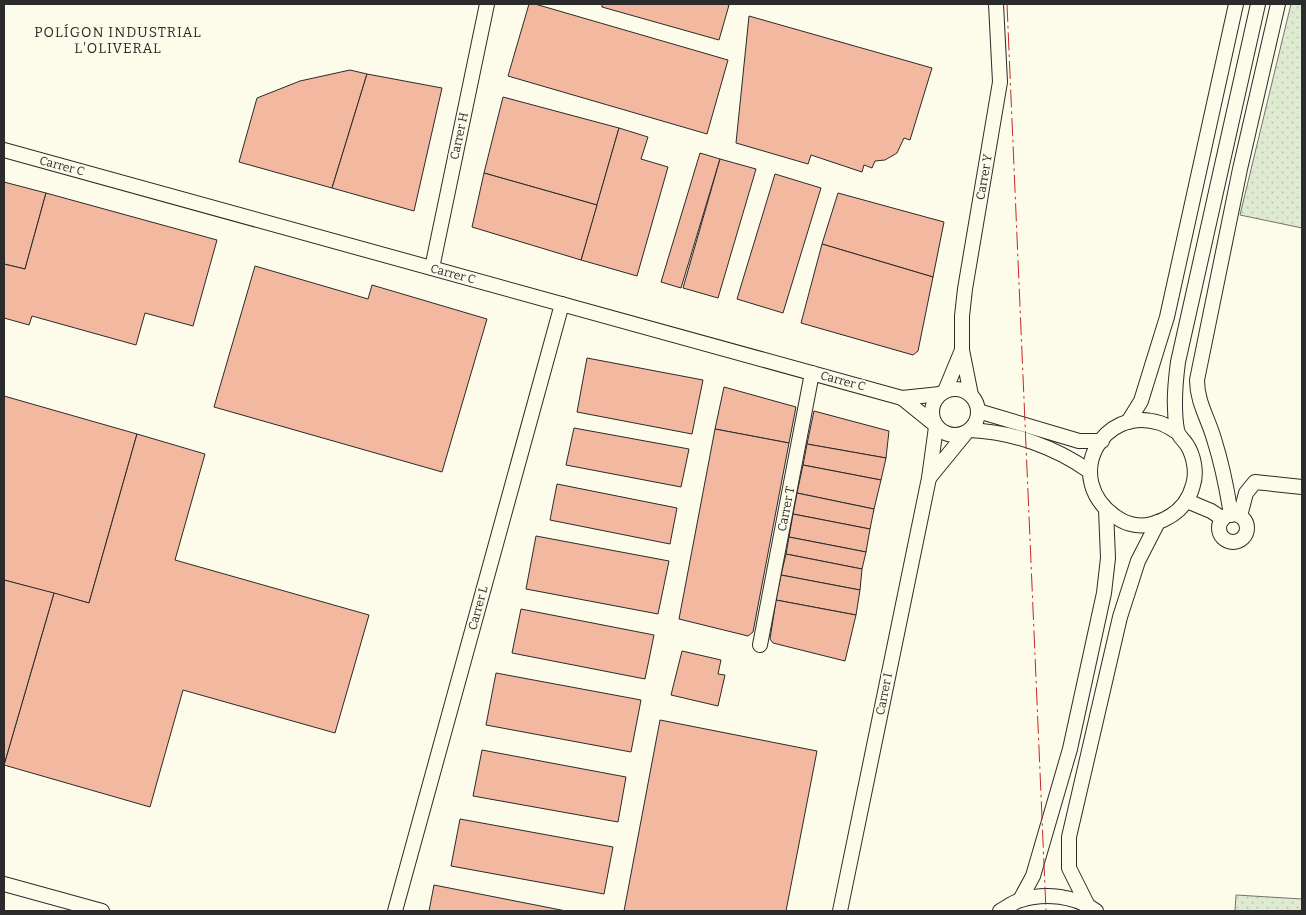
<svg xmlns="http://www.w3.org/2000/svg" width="1306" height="915" viewBox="0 0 1306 915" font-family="Bitter,serif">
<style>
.grass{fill:url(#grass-dots);stroke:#74746e}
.building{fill:#f2b8a0;stroke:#2b2b2b}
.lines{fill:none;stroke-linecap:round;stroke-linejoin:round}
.minor-casing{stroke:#2b2b2b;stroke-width:16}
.minor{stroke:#fdfbea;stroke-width:14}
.power{stroke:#c62828;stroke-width:1;stroke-dasharray:18 4 2.5 4;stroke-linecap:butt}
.labels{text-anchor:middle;stroke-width:4;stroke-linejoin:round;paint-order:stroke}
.street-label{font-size:12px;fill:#2b2b2b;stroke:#fdfbea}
.neighbourhood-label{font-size:14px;letter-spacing:1px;fill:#2b2b2b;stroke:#fdfbea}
</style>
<defs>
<pattern id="grass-dots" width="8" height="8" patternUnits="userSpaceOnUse" patternTransform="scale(1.25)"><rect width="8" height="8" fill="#deebd1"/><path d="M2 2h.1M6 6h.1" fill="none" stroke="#bfcab4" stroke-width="1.8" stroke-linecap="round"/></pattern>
</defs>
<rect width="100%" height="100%" fill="#fdfbea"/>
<g class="grass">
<polygon points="1291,4 1302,4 1302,228 1240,215"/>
<polygon points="1236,895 1302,899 1302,911 1235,911"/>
</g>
<g class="building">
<polygon points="529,4 535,4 728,60 707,134 508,76"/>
<polygon points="602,4 725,4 729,5 719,40 602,7"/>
<polygon points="749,16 932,68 910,140 904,138 897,153 885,160 875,161 872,168 864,165 862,172 811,155 808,164 736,143"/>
<polygon points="350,70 367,74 332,188 239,162 257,98 300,81"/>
<polygon points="367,74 442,88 414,211 332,188"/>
<polygon points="503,97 619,128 597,205 484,173"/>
<polygon points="619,128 648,137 641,159 668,167 637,276 581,260"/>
<polygon points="700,153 720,159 681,288 661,282"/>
<polygon points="720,159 756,169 718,298 683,288"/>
<polygon points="484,173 597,205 581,260 472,227"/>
<polygon points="775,174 821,188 783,313 737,299"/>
<polygon points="4,182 46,193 25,269 4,264"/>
<polygon points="46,193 217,240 193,326 145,313 136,345 32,316 29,325 4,318 4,264 25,269"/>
<polygon points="838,193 944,222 933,277 822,244"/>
<polygon points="822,244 933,277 918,351 913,355 801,323"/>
<polygon points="255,266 368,299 372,285 487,319 442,472 214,407"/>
<polygon points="587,358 703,380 692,434 577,412"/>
<polygon points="724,387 796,407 789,443 715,429"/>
<polygon points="4,396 137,434 89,603 4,580"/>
<polygon points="814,411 889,431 886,458 807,444"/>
<polygon points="574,428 689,449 681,487 566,465"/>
<polygon points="715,429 789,443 753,632 748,636 679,619"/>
<polygon points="137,434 205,454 175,560 369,615 335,733 183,690 150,807 4,765 54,593 89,603"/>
<polygon points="807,444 886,458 881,480 803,465"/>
<polygon points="803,465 881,480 874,509 797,493"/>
<polygon points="557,484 677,508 670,544 550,520"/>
<polygon points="797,493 874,509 870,529 793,514"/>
<polygon points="793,514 870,529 866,552 789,537"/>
<polygon points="536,536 669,561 658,614 526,589"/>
<polygon points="789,537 866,552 862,569 786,554"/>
<polygon points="786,554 862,569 860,590 781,575"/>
<polygon points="781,575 860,590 856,615 776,600"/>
<polygon points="4,580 54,593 4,765"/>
<polygon points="776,600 856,615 845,661 773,643 770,639"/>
<polygon points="521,609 654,635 645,679 512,653"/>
<polygon points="682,651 721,660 718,674 725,675 718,706 671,695"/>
<polygon points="496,673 641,700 631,752 486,725"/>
<polygon points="660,720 817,751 786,911 624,911"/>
<polygon points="482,750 626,777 618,822 473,796"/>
<polygon points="460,819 613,847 604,894 451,866"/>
<polygon points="434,885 566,911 429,911"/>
</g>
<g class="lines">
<g class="minor-casing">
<g id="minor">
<polyline points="4,150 902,398"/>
<polyline points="432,268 487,4"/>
<polyline points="962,350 962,316 965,289 1000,82 996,4"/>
<circle cx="955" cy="412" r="23"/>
<polyline points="945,391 962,350 971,395"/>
<polyline points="978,411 1079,441 1102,441"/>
<polyline points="1128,422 1141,401 1167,317 1236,4"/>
<polyline points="933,423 902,398 940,394"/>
<polyline points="936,427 929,478 965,434"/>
<path d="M970 430C1013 432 1055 447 1089 471"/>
<path d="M1177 432C1172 429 1166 425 1160 423 1102 404 1061 479 1116 517 1127 525 1142 528 1155 523 1174 517 1188 505 1193 485 1197 473 1194 456 1187 445 1184 440 1178 436 1177 430 1173 407 1175 385 1178 362L1258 4"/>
<polyline points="1187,501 1211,511 1223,519"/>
<circle cx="1233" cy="528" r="14"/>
<path d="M1231 515C1227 489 1222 464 1214 439 1208 418 1197 402 1197 380L1240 169 1278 4"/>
<polyline points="1240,516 1246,493 1255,482 1302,487"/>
<polyline points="760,645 812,373"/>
<polyline points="4,884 102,911"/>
<polyline points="1020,900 1033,876 1070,749 1104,593 1108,558 1106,510"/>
<polyline points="1087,904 1069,868 1069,837 1120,617 1138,561 1158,522"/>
<polyline points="395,911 562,304"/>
<polyline points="840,911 929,478"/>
<path d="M1000 911C1006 908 1013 902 1021 900 1045 892 1076 896 1096 911"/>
</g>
</g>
<use href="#minor" class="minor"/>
<polyline class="power" points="1007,4 1046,911"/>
</g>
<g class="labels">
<g class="street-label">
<text transform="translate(459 136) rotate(-78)" y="4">Carrer H</text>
<text transform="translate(62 166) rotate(15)" y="4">Carrer C</text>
<text transform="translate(984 177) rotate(-80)" y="4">Carrer Y</text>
<text transform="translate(453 274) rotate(15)" y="4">Carrer C</text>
<text transform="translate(843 381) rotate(15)" y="4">Carrer C</text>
<text transform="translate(786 509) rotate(-79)" y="4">Carrer T</text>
<text transform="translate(478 608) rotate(-75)" y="4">Carrer L</text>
<text transform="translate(884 694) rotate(-79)" y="4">Carrer I</text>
</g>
<g class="neighbourhood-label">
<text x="118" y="37">POLÍGON INDUSTRIAL<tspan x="118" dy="16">L'OLIVERAL</tspan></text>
</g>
</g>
<rect width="1306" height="915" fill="none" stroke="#2b2b2b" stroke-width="10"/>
</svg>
